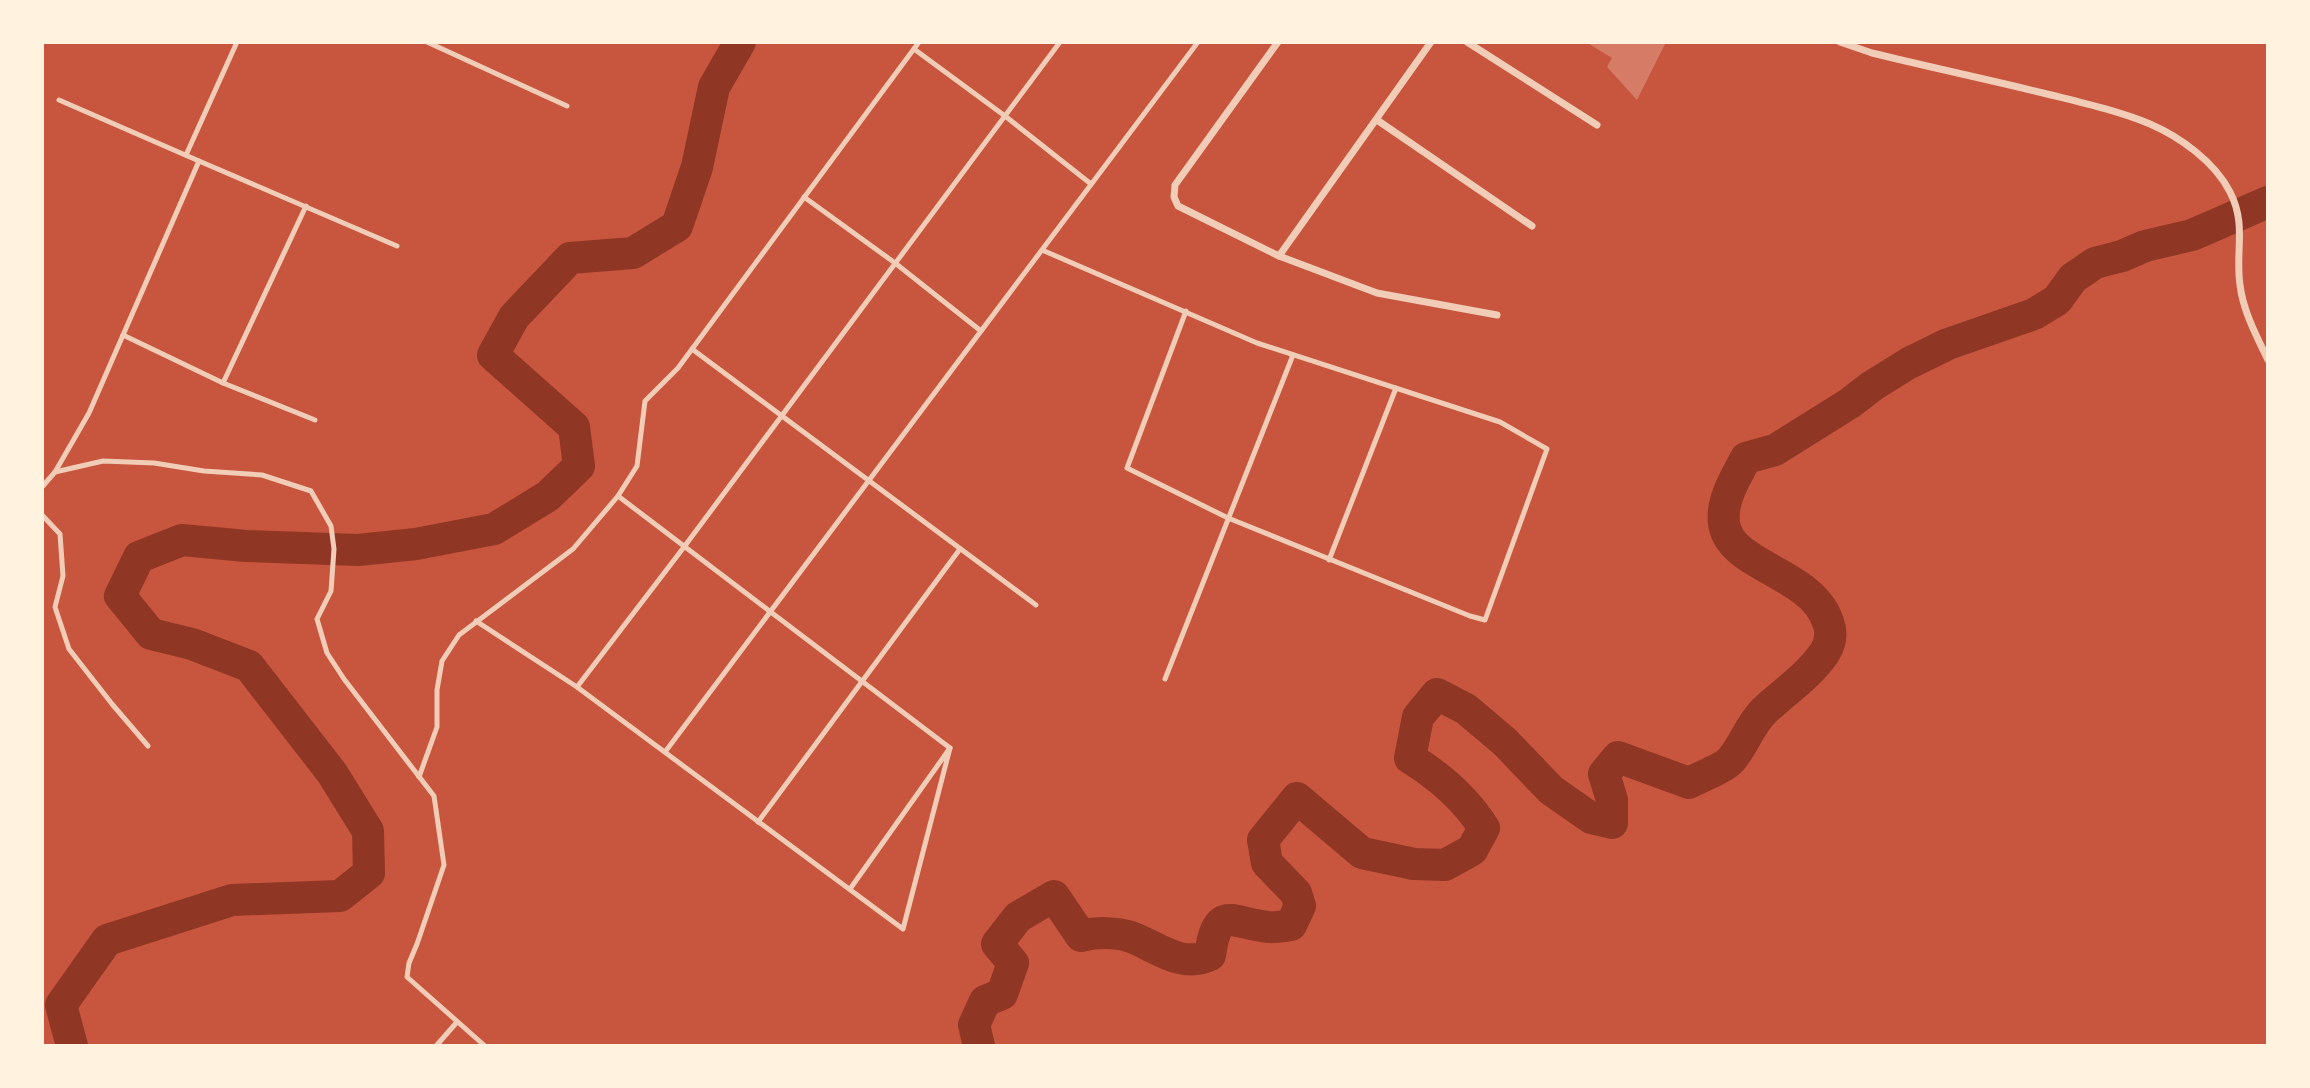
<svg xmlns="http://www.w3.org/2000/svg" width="2310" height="1088" viewBox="0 0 2310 1088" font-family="'Varela Round',sans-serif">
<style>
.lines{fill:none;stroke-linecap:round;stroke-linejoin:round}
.river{stroke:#8f3625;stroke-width:32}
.building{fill:#d67c66}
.service{stroke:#f1ccb7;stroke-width:5}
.minor{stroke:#f1ccb7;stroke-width:7}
</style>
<rect width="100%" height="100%" fill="#c8553d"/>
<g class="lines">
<g class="river">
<polyline points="72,1046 61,1005 107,940 232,900 340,896 369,873 368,831 332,773 249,666 192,644 151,634 120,596 139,557 182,540 246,546 358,550 416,544 494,529 548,496 579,466 574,427 493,355 514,317 570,258 633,253 677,226 697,167 714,87 740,42"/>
<path d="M979 1046 974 1025 985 1001 1002 994 1013 963 997 944 1018 917 1054 896 1081 936C1096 932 1116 932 1131 937 1156 946 1181 969 1210 955 1218 903 1230 923 1268 927 1275 928 1284 926 1291 925L1300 906 1296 893 1267 863 1263 840 1297 798 1362 853 1414 864 1445 865 1472 850 1484 828C1465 798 1439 776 1410 758L1418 717 1437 694 1466 709 1505 742 1551 790 1591 818 1612 823V800L1604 774 1618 757 1689 783C1700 777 1724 768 1731 760 1744 745 1749 726 1764 711 1784 692 1809 676 1825 652 1831 642 1832 632 1828 622 1812 572 1729 567 1724 523 1721 500 1736 477 1746 458L1775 450 1850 403 1872 386 1909 363 1948 344 2034 314 2057 300 2073 278 2095 263 2122 256 2145 246 2192 235 2268 202"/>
</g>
</g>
<polygon class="building" points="1586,42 1666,42 1637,100 1607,67 1612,58"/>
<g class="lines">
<g class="service">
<polyline points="427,42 567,106"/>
<polyline points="914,49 1005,116 1091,184"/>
<polyline points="59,100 199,161"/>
<polyline points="186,155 237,42"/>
<polyline points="804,197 895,263 981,331"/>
<polyline points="1042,250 1257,343 1500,422 1547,449 1485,620 1470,616 1228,518 1127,468 1186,311"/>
<polyline points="123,335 223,383 315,420"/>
<polyline points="692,349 1036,605"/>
<polyline points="223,383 306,206"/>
<polyline points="55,472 103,461 154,463 204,471 262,475 311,491 331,526 334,549 331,591 317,619 327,653 344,679 434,796 444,865 417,944 409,963 407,977 485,1046"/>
<polyline points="42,487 55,472 89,413 199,161 397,246"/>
<polyline points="618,496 950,748"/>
<polyline points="42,515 60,534 63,576 55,607 69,649 112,704 148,746"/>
<polyline points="1329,560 1396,388"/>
<polyline points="476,621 577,687 903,929 950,748 850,889"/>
<polyline points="1165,679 1293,355"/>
<polyline points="577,687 684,547 1060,42"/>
<polyline points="665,752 1198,42"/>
<polyline points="419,777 437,727 437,690 442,661 459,635 573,549 618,496 637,466 645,401 678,368 919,42"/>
<polyline points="758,822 960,549"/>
<polyline points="436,1046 457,1022"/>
</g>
<g class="minor">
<polyline points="1278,42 1175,185 1174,197 1178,206 1279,256 1377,293 1497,315"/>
<polyline points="1467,42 1597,125"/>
<path d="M1840 42 1872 53C1929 67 1986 79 2043 93 2079 102 2116 110 2150 124 2180 137 2215 162 2230 192 2247 225 2235 251 2240 285 2243 311 2257 337 2268 360"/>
<polyline points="1377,120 1532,226"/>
<polyline points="1279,256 1431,42"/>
</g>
</g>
<rect width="2310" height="1088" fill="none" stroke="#fff3e0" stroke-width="88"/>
</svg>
